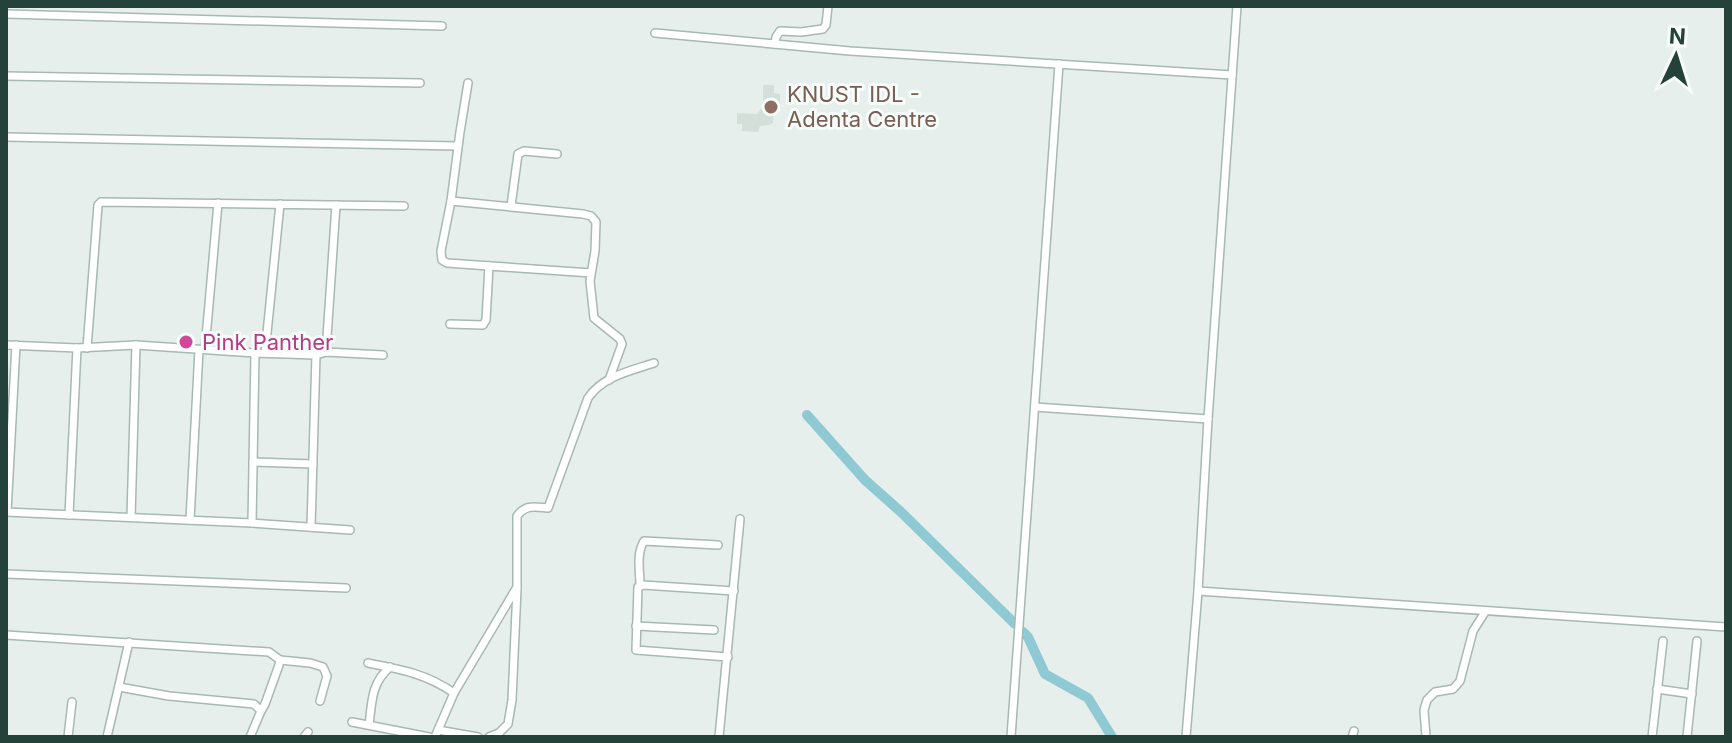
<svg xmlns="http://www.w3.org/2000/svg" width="1732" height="743" viewBox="0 0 1732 743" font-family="Inter,sans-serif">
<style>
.built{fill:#d4dfda}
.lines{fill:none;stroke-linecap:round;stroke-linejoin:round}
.river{stroke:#8ec9d4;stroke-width:10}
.minor-casing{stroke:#a8b8b2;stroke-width:10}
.minor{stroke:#fff;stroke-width:7}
.education-dot{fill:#8d6e63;stroke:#f7fbf9;stroke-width:3}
.hotel-dot{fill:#d1479c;stroke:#f7fbf9;stroke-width:3}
.labels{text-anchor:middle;stroke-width:6;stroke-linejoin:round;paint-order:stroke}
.education-label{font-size:22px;fill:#785e54;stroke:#f7fbf9;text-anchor:start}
.hotel-label{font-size:22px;fill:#b23c85;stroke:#f7fbf9;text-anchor:start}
</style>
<rect width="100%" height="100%" fill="#e6efeb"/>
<polygon class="built" points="763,85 774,85 774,93 780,94 780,109 774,109 773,123 769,125 760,126 758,132 742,131 742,124 737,124 737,113 757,114 763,106"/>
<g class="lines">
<g class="river">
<polyline points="807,415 865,480 901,512 1015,624"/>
<polyline points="1023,632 1028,637 1045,674 1088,698 1112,737"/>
</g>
<g class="minor-casing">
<g id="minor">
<polyline points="6,14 442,26"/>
<polyline points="655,33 850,51 1232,75"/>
<polyline points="775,44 776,37 780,31 801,32 823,29 826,25 828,6"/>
<polyline points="6,76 420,83"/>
<polyline points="6,137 458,146"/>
<polyline points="451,201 460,132 468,83"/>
<polyline points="511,206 518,154 524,151 557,154"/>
<polyline points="591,273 447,263 442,260 441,251 451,201 583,214 591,216 596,222 595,251 590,281 594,318 620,339 622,344 609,380"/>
<polyline points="450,324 483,325 486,320 489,266"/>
<polyline points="6,345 77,348 136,345 255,353 316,355 326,352 383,355"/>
<polyline points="87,348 98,205 101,202 404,206"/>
<polyline points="205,349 218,203"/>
<polyline points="326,352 336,205"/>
<polyline points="265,353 280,204"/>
<polyline points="1035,407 1208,419"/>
<polyline points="253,462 313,464"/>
<polyline points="6,512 252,523 350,530"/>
<polyline points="7,512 16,345"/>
<polyline points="69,515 77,348"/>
<polyline points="131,517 136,345"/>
<polyline points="190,520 199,350"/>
<polyline points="252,523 255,353"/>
<polyline points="311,527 316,355"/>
<polyline points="6,574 346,588"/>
<path d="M640 586C640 571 636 554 644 541L718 545"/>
<polyline points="1198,591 1726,627"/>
<polyline points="636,626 714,630"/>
<polyline points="6,635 269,652 280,660 279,665 265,704 261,711"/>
<polyline points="728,657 636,650 638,587 643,585 734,591"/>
<polyline points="280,660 310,663 323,667 327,676 320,701"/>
<path d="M368 663C400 669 427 674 454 693"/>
<polyline points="119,687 169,696 254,704 261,711 250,737"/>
<polyline points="1657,689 1692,694"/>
<polyline points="352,722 429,737"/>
<path d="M369 725C372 702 371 683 390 667"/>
<polyline points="438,730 478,737"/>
<polyline points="68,737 72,702"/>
<polyline points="107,737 129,642"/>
<polyline points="304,737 308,732"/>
<path d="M435 737 454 693 517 587V516C526 504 535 507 548 508L588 398C603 376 630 371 654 363"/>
<polyline points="489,737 499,733 508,724 512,700 517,589"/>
<polyline points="719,737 740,519"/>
<polyline points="1011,737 1059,64"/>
<polyline points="1186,737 1198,591 1208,419 1237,6"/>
<polyline points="1352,737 1354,731"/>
<polyline points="1426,737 1424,710 1427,700 1435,692 1453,689 1460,681 1473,631 1485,612"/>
<polyline points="1652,737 1663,641"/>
<polyline points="1687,737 1697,641"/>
</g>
</g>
<use href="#minor" class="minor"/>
</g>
<circle class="education-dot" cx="771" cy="107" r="8"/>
<circle class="hotel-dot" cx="186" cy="342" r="8"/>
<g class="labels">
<g class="education-label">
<text x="787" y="102">KNUST IDL -<tspan x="787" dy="25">Adenta Centre</tspan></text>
</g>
<g class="hotel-label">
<text x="202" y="350">Pink Panther</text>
</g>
</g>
<rect width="1732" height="743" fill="none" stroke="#24423a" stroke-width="16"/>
<g transform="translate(1676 56) rotate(4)" stroke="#f7fbf9" stroke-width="6" paint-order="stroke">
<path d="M0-6L14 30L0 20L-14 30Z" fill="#24423a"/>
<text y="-12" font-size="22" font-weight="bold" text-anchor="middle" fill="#24423a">N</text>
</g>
</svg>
